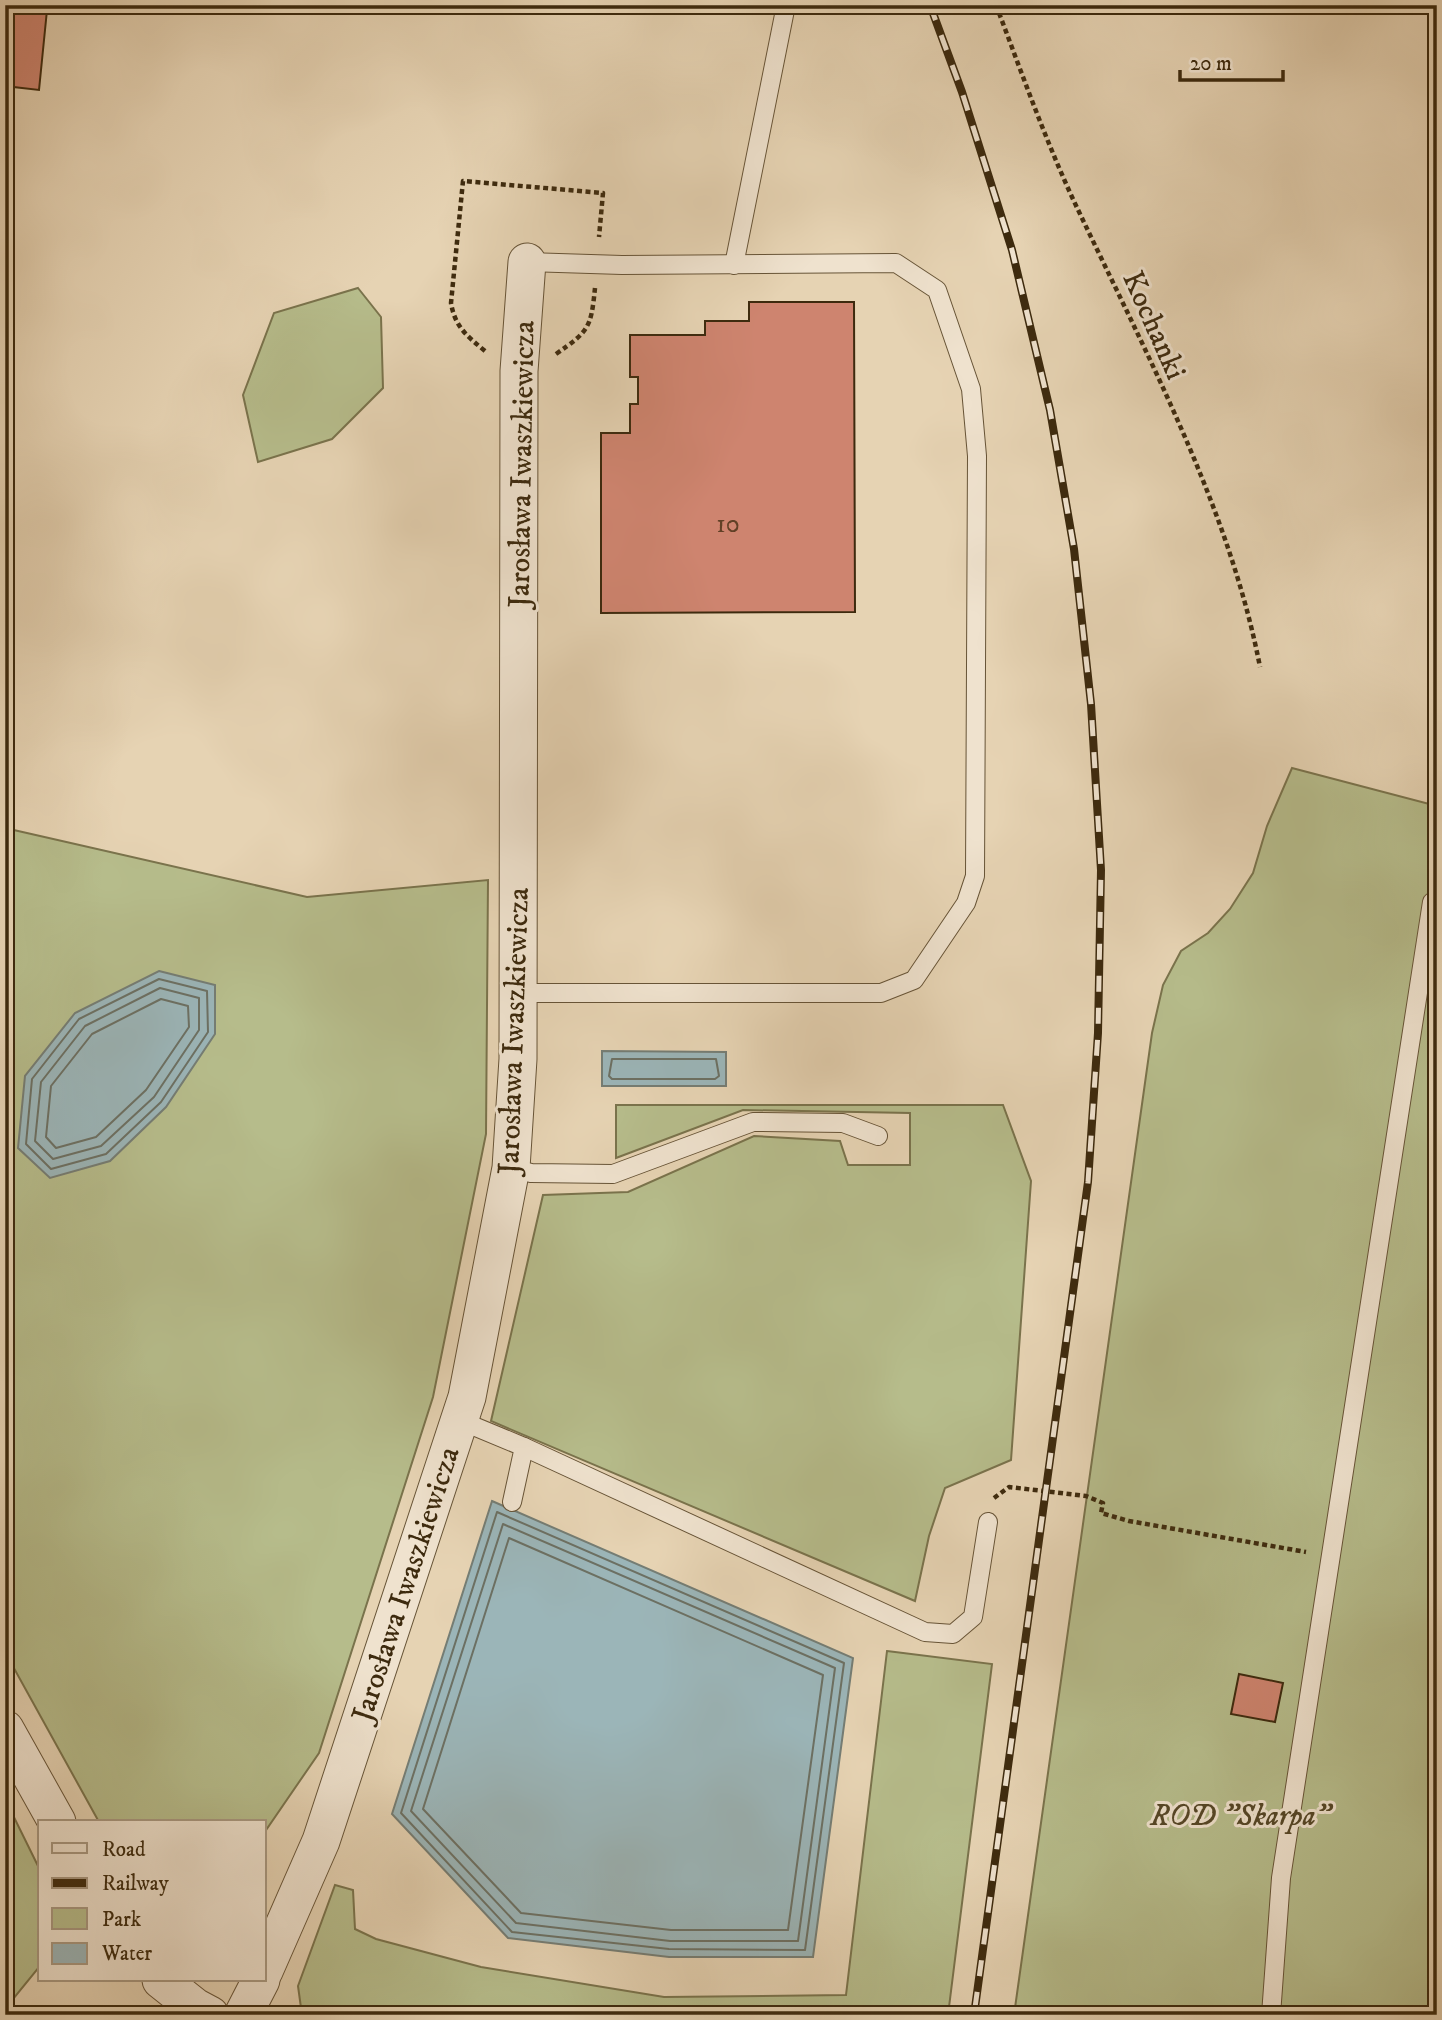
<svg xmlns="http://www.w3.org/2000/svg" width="1442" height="2020" viewBox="0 0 1442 2020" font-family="'IM FELL DW Pica',serif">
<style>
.green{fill:#b6bc8b;stroke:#7a734c;stroke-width:2}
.water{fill:#9bb5b8;stroke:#757d74;stroke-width:2}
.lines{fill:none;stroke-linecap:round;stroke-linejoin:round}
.shore{stroke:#6c7063;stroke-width:2}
.building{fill:#ce846f;stroke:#3d2a0e;stroke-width:2}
.lane-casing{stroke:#675437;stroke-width:20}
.street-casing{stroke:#675437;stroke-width:39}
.path{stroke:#3d2a0e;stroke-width:4.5;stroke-dasharray:5 3.5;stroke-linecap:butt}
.lane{stroke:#efe2ce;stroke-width:18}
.street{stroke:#efe2ce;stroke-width:37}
.rail-casing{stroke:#3d2a0e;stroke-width:8}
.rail{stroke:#efe2ce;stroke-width:5;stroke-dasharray:16;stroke-linecap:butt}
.labels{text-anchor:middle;stroke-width:6;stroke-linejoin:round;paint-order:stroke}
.number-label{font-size:26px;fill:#614026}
.street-label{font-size:30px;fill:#3d2a0e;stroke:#efe2ce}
.park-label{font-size:30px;font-style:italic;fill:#554727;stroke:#efe2ce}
</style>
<rect width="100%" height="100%" fill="#e6d3b3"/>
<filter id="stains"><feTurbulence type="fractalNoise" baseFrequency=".00286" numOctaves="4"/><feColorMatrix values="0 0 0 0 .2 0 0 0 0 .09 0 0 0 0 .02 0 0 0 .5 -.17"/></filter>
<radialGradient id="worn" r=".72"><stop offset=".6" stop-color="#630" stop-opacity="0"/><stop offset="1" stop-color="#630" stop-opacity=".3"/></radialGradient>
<g class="green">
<polygon points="358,288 381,317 383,388 332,439 258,462 243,395 274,313"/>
<polygon points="1292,768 1437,806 1437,2015 1014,2015 1152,1033 1163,985 1181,951 1208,933 1230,909 1253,873 1267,826"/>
<polygon points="5,828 307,897 488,880 486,1134 433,1397 319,1753 264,1833 264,1822 99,1822 5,1652"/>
<polygon points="616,1105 1003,1105 1031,1181 1011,1460 945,1488 929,1536 915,1601 491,1421 543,1195 628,1192 754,1136 840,1141 848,1165 910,1165 910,1113 743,1110 616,1158"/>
<polygon points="887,1651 992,1664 948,2015 302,2015 298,1986 335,1885 353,1890 355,1929 376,1939 481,1967 664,1997 846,1995"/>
<polygon points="5,1799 40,1870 40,1966 5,2009"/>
</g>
<g class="water">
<polygon points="159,971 215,985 215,1034 166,1107 110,1161 50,1178 18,1148 25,1076 75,1013"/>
<polygon points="602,1051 726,1052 726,1086 602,1086"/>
<polygon points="492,1501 853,1658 813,1957 669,1957 508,1938 392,1814"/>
</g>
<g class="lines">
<g class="shore">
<polygon points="159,979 207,991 208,1032 161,1102 106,1154 51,1169 26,1144 32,1079 79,1019"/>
<polygon points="160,988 199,998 199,1030 154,1097 101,1146 53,1159 35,1141 41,1082 85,1026"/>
<polygon points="161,999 188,1006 189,1027 146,1090 96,1137 56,1148 46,1137 51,1086 92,1034"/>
<polygon points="612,1059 716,1059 719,1076 715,1079 612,1079 609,1076"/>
<polygon points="497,1512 844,1663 805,1950 669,1949 512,1932 401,1813"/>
<polygon points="503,1524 835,1668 798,1941 670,1941 516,1923 411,1811"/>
<polygon points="509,1538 823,1675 788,1930 671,1930 521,1913 423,1809"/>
</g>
</g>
<g class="building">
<polygon points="5,6 47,10 39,90 5,86"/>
<polygon points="749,302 854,302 855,612 601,613 601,433 630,433 630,404 638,404 638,377 630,377 630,335 705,335 705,321 749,321"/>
<polygon points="1239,1674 1283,1683 1275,1722 1231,1714"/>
</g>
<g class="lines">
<g class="lane-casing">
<g id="lane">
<polyline points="734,265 786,5"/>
<polyline points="518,993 881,993 914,980 966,903 975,876 977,456 971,389 937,290 896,263 622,265 527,262"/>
<polyline points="511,1168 531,1173 613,1174 753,1122 843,1123 878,1136"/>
<polyline points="459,1420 524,1447 512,1502"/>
<polyline points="524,1447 925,1632 953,1634 973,1617 988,1522"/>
<polyline points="1271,2015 1281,1878 1432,902"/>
</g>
</g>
<g class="street-casing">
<g id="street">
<polyline points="5,1729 57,1822"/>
<polyline points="264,1971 321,1841 467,1397 511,1168 518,1059 519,371 527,262"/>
<polyline points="161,1980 195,2007 210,2015"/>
<polyline points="243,2015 261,1980"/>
</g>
</g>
<g class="path">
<path d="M996 5C1023 76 1048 148 1081 216 1149 359 1230 511 1260 667"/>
<path d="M485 351C467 336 455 327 451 303L463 181 603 193 599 237"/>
<path d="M556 354C589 331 591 328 595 288"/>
<polyline points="994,1498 1009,1487 1086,1496 1103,1503 1101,1513 1129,1521 1306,1552"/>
<polyline points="5,1683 12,1695"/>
</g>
<use href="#lane" class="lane"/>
<use href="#street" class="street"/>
<g class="rail-casing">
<polyline id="rail" points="930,5 962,92 1012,250 1050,410 1074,549 1091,704 1101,870 1098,1033 1088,1182 974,2015"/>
</g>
<use href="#rail" class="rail"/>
</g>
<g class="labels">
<g class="number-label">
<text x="728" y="532">10</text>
</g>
<g class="street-label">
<text transform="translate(1155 325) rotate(66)" y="10">Kochanki</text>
<text transform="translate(521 464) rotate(-89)" y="10">Jarosława Iwaszkiewicza</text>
<text transform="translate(513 1031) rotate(-88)" y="10">Jarosława Iwaszkiewicza</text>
<text transform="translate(405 1584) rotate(-72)" y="10">Jarosława Iwaszkiewicza</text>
</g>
<g class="park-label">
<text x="1240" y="1825">ROD "Skarpa"</text>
</g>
</g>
<rect width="1442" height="2020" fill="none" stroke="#e6d3b3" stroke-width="28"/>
<rect x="7" y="7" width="1428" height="2006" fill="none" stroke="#3d2a0e" stroke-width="3.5"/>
<rect x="14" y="14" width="1414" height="1992" fill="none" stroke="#3d2a0e" stroke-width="2"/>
<rect x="38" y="1820" width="228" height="161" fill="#efe2ce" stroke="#a89881" stroke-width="2"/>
<rect x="52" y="1843" width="35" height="10" fill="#efe2ce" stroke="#a89881" stroke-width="2"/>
<text x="102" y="1856" font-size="21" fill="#3d2a0e">Road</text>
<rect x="52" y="1878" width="35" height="10" fill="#3d2a0e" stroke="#a89881" stroke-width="2"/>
<text x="102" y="1890" font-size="21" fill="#3d2a0e">Railway</text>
<rect x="52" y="1908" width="35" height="21" fill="#b6bc8b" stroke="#a89881" stroke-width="2"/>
<text x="102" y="1926" font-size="21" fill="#3d2a0e">Park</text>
<rect x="52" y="1943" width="35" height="21" fill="#9bb5b8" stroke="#a89881" stroke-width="2"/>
<text x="102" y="1960" font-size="21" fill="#3d2a0e">Water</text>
<path d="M1180 70v10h103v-10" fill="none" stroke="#3d2a0e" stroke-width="3.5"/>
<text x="1190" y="70" font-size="21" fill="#3d2a0e" stroke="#efe2ce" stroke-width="5" paint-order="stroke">20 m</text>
<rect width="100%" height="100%" filter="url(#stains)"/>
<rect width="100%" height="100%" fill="url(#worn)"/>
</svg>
